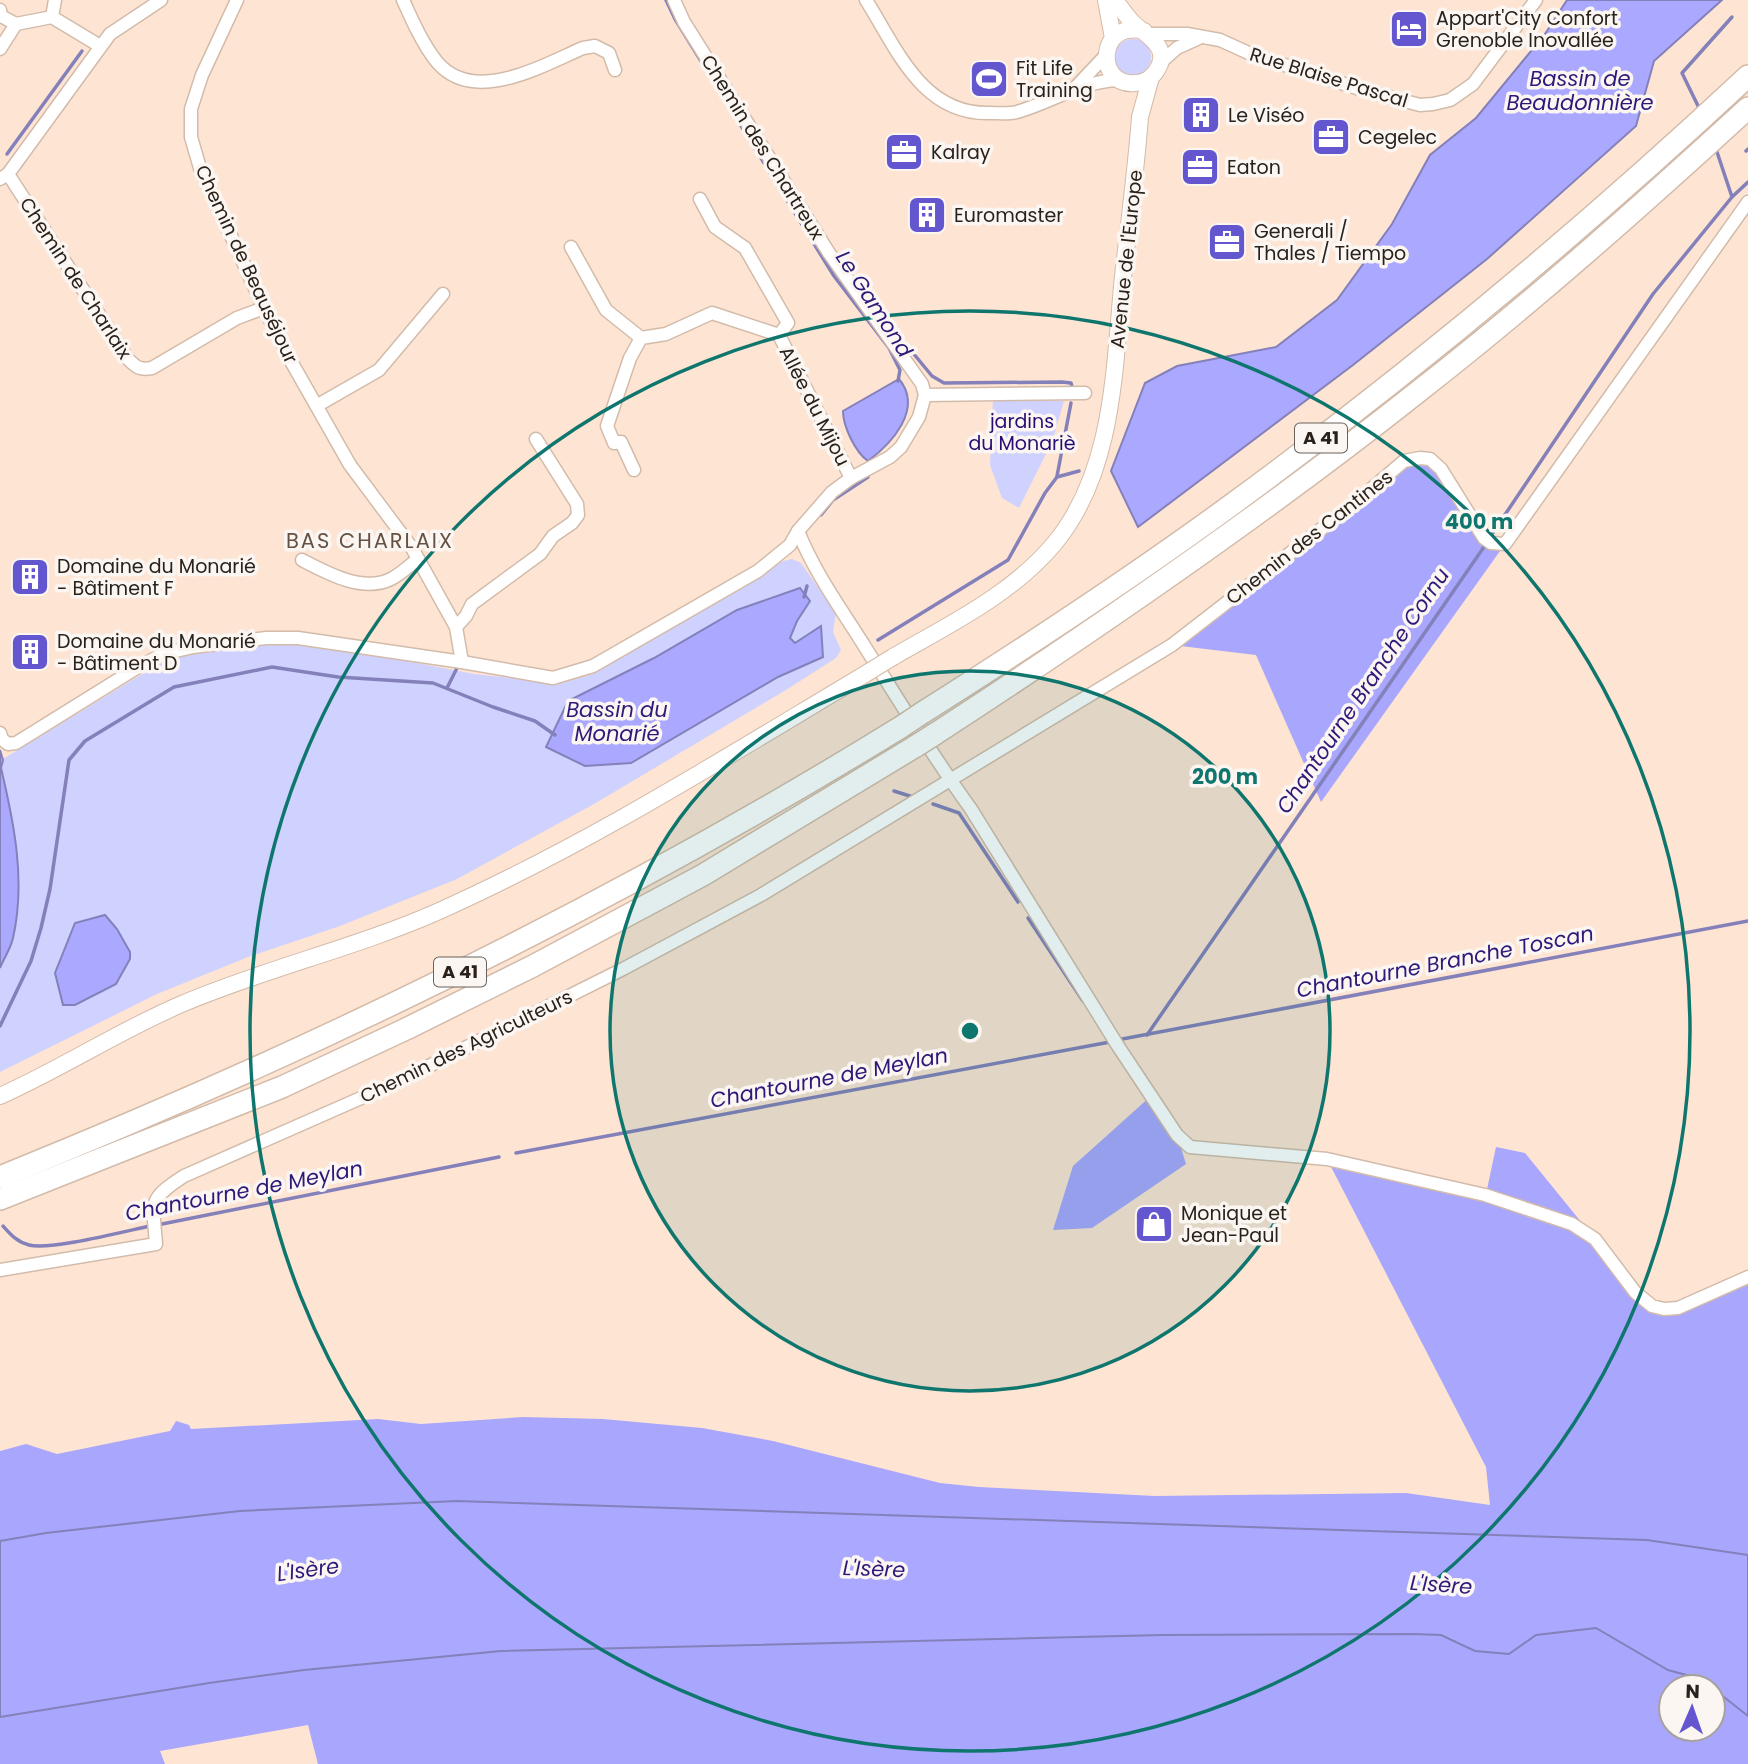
<svg xmlns="http://www.w3.org/2000/svg" width="1748" height="1764" viewBox="0 0 1748 1764" font-family="Poppins,sans-serif">
<style>
.green{fill:#cfd1ff}
.forest{fill:#a8a6fd}
.water{fill:#aaa8ff;stroke:#8480ba;stroke-width:2}
.lines{fill:none;stroke-linecap:round;stroke-linejoin:round}
.stream{stroke:#8480ba;stroke-width:3.5}
.minor-casing{stroke:#d3bbaa;stroke-width:15}
.secondary-casing{stroke:#d3bbaa;stroke-width:18}
.motorway-casing{stroke:#d3bbaa;stroke-width:24}
.minor{stroke:#fff;stroke-width:12}
.secondary{stroke:#fff;stroke-width:16}
.motorway{stroke:#fff;stroke-width:21}
.secondary-bridge-casing{stroke:#d3bbaa;stroke-width:18;stroke-linecap:butt}
.motorway-bridge-casing{stroke:#d3bbaa;stroke-width:24;stroke-linecap:butt}
.secondary-bridge{stroke:#fff;stroke-width:16}
.motorway-bridge{stroke:#fff;stroke-width:21}
.ring{fill:none;stroke:#0f766e;stroke-width:3.5}
.labels{text-anchor:middle;stroke-width:7;stroke-linejoin:round;paint-order:stroke}
.shield{fill:#fbf6f2;stroke:#69615b;stroke-width:2}
.shield-label{font-size:18px;font-weight:bold;fill:#2a211a}
.poi-label{font-size:19px;fill:#2a211a;stroke:#fbf6f2;text-anchor:start}
.street-label{font-size:19px;fill:#2a211a;stroke:#fbf6f2}
.park-label{font-size:19px;fill:#280c71;stroke:#fbf6f2}
.water-label{font-size:21px;font-style:italic;fill:#2e187a;stroke:#fbf6f2}
.neighbourhood-label{font-size:21px;letter-spacing:2px;fill:#665142;stroke:#fbf6f2}
.centre{fill:#0f766e;stroke:#fbf6f2;stroke-width:3.5}
.ring-label{font-size:21px;text-anchor:middle;font-weight:bold;fill:#0f766e;stroke:#fbf6f2;stroke-width:7;stroke-linejoin:round;paint-order:stroke}
</style>
<rect width="100%" height="100%" fill="#fee4d3"/>
<g class="green">
<circle cx="1133" cy="57" r="18"/>
<polygon points="993,400 1064,401 1052,442 1019,508 1002,498 990,465"/>
<polygon points="792,559 801,563 836,613 833,632 841,650 836,658 786,690 594,804 457,879 340,926 248,957 157,994 0,1072 0,750 3,759 175,654 268,639 308,642 474,674 562,683 590,675 609,664 783,561"/>
</g>
<g class="forest">
<polygon points="1430,459 1476,527 1505,544 1321,802 1256,655 1172,645 1404,461"/>
<polygon points="1151,1096 1177,1135 1186,1164 1092,1228 1053,1230 1073,1166"/>
<polygon points="1496,1147 1525,1153 1595,1239 1635,1292 1664,1309 1748,1277 1748,1555 1647,1540 457,1501 240,1511 46,1533 0,1541 0,1451 26,1444 57,1454 170,1431 176,1421 189,1425 191,1429 378,1419 421,1424 523,1417 603,1419 702,1428 773,1441 940,1483 979,1487 1155,1496 1406,1493 1490,1505 1486,1467 1327,1159 1486,1194"/>
<polygon points="1596,1628 1668,1670 1701,1679 1711,1687 1671,1687 1671,1729 1713,1729 1713,1688 1748,1716 1748,1764 318,1764 308,1725 160,1751 165,1764 0,1764 0,1717 209,1683 304,1670 501,1651 1162,1635 1413,1634 1441,1635 1475,1651 1508,1654 1536,1635"/>
</g>
<g class="water">
<polygon points="1567,0 1722,0 1654,61 1636,126 1487,259 1353,365 1138,527 1111,471 1145,383 1177,366 1276,347 1337,300 1392,224 1430,155 1476,118 1545,34"/>
<path d="M899 379C924 409 891 444 868 461 855 452 843 426 843 411Z"/>
<polygon points="800,588 810,601 797,621 790,638 795,643 821,626 823,657 778,677 631,763 585,766 546,747 568,701 654,658 737,610"/>
<path d="M0 750 3 760 1 768C14 823 26 881 13 938 11 948 4 958 0 968Z"/>
<polygon points="105,915 117,929 130,952 130,959 116,984 75,1005 63,1005 55,973 75,923"/>
<polygon points="457,1501 1647,1540 1748,1555 1748,1716 1701,1679 1668,1670 1596,1628 1536,1635 1509,1654 1475,1651 1441,1635 1413,1634 1162,1635 501,1651 304,1670 209,1683 0,1717 0,1541 46,1533 240,1511"/>
</g>
<g class="lines">
<g class="stream">
<polyline points="666,0 675,19 790,205"/>
<polyline points="1700,110 1682,73 1732,17"/>
<polyline points="1716,149 1732,197"/>
<polyline points="1746,151 1748,149"/>
<polyline points="7,154 82,51"/>
<polyline points="793,210 834,276 889,348 900,370 898,381"/>
<polyline points="913,353 932,376 944,383 1062,382 1071,383 1072,387"/>
<polyline points="1057,476 1071,403"/>
<polyline points="821,515 833,500 868,477"/>
<polyline points="1490,537 1653,294 1732,197 1748,182"/>
<polyline points="804,597 807,586"/>
<polyline points="878,640 1008,560 1045,493 1057,477 1079,471"/>
<polyline points="447,688 458,666"/>
<polyline points="894,791 916,798"/>
<polyline points="933,804 959,813 1018,902"/>
<polyline points="1028,918 1083,1001"/>
<polyline points="0,1026 31,961 41,928 50,889 69,760 85,741 174,687 272,667 338,677 433,683 493,707 535,721 555,735"/>
<polyline points="1147,1035 1486,544"/>
<polyline points="1117,1040 1748,921"/>
<polyline points="516,1153 1110,1042"/>
<polyline points="157,1225 499,1157"/>
<path d="M3 1226C11 1235 17 1242 29 1245 49 1251 126 1231 150 1226"/>
</g>
<g class="minor-casing">
<g id="minor">
<polyline points="237,0 202,75 191,109 191,137 200,168 264,308 292,363 350,465 412,548 456,627 462,662"/>
<path d="M403 0C412 20 423 45 437 62 474 106 543 65 583 48L595 46 609 53 615 70"/>
<path d="M866 0C897 49 922 115 990 113 999 113 1009 114 1017 112 1052 102 1081 81 1119 80"/>
<polyline points="0,10 1,16 16,24"/>
<polyline points="52,17 55,0"/>
<polyline points="1149,34 1187,34 1220,40 1253,55 1363,90 1420,105 1433,104 1450,100 1473,84 1536,0"/>
<polyline points="0,49 16,24 52,17 100,46"/>
<polyline points="1160,63 1177,48 1199,38"/>
<polyline points="1075,88 1106,55"/>
<path d="M8 174 128 359C137 368 140 370 152 368L237 318 264 308"/>
<polyline points="0,179 8,174 110,34 161,0"/>
<polyline points="700,199 715,227 745,248 788,323 779,335"/>
<polyline points="571,247 606,310 641,338"/>
<polyline points="925,395 1085,393"/>
<polyline points="318,405 379,370 443,294"/>
<polyline points="634,470 621,442 614,443 607,426 630,358 641,338 666,334 712,313 779,335 851,478"/>
<path d="M798 531C814 572 842 610 865 647 900 702 933 757 971 809L1118 1046 1177 1135 1190 1147 1327 1159 1485 1195 1572 1224 1595 1239 1635 1292 1652 1306 1664 1309 1678 1308 1748 1277"/>
<path d="M302 560C327 573 363 593 391 579 401 574 410 565 418 559"/>
<polyline points="456,627 466,616 472,604 540,554 553,536 572,523 578,515 577,504 536,439"/>
<polyline points="0,733 2,739 8,744 16,743 135,669 163,654 193,647 266,638 298,638 462,662 553,678 593,666 758,571 790,545 798,531 832,492 851,478 890,457 901,447 919,417 925,395 922,384 829,253 684,22 674,0"/>
<path d="M0 1270 156 1244C153 1202 147 1200 184 1176L395 1083 623 969 761 895 1172 645 1356 502 1404 461 1420 458 1430 459 1441 469 1484 538 1491 543 1505 544 1748 202"/>
</g>
</g>
<g class="secondary-casing">
<g id="secondary">
<polyline points="1106,0 1113,38"/>
<path d="M1115 0C1120 7 1126 15 1132 22 1146 36 1175 48 1154 74 1150 79 1143 83 1135 83 1095 87 1097 19 1144 31"/>
<path d="M893 657C950 624 1011 595 1054 544 1115 471 1114 366 1123 276 1129 223 1136 170 1140 117L1151 77"/>
<path d="M0 1096C63 1068 120 1030 184 1003 267 968 355 948 437 912 585 846 723 759 862 676"/>
</g>
</g>
<g class="motorway-casing">
<g id="motorway">
<path d="M922 713C1028 646 1133 577 1234 503 1414 371 1585 228 1748 76"/>
<path d="M935 734C1101 626 1264 514 1419 391 1533 302 1641 206 1748 108"/>
<path d="M0 1177C313 1051 614 904 901 727"/>
<polyline points="0,1199 282,1087 406,1029 533,966 703,875 916,746"/>
</g>
</g>
<use href="#minor" class="minor"/>
<use href="#secondary" class="secondary"/>
<use href="#motorway" class="motorway"/>
<g class="secondary-bridge-casing">
<polyline id="secondary-bridge" points="862,676 893,657"/>
</g>
<g class="motorway-bridge-casing">
<g id="motorway-bridge">
<polyline points="901,727 922,713"/>
<polyline points="916,746 935,734"/>
</g>
</g>
<use href="#secondary-bridge" class="secondary-bridge"/>
<use href="#motorway-bridge" class="motorway-bridge"/>
</g>
<circle cx="970" cy="1031" r="360" fill="#0f766e" fill-opacity=".12"/>
<g class="ring">
<circle cx="970" cy="1031" r="360"/>
<circle cx="970" cy="1031" r="720"/>
</g>
<defs>
<g id="hotel-square" transform="scale(2.0125)"><rect x="-9" y="-9" width="18" height="18" rx="4" fill="#6456cf" stroke="#fbf6f2"/><path d="M-6-4.5h1.5V1H6V5H4.5V3h-9V5H-6ZM-4 0a1.8 1.8 0 1 1 3.6 0ZM.5 0V-2.5h3Q6-2.5 6 0Z" fill="#fff"/></g>
<g id="stadium-square" transform="scale(2.0125)"><rect x="-9" y="-9" width="18" height="18" rx="4" fill="#6456cf" stroke="#fbf6f2"/><path d="M0-5a6.5 5 0 1 0 0 10a6.5 5 0 1 0 0-10ZM-3.5-1.8h7v3.6h-7Z" fill="#fff"/></g>
<g id="building-square" transform="scale(2.0125)"><rect x="-9" y="-9" width="18" height="18" rx="4" fill="#6456cf" stroke="#fbf6f2"/><path d="M-4-6H4V6H1V3H-1V6H-4ZM-2.5-4.3h1.7v1.8h-1.7ZM.8-4.3h1.7v1.8H.8ZM-2.5-1h1.7V.8h-1.7ZM.8-1h1.7V.8H.8Z" fill="#fff"/></g>
<g id="office-square" transform="scale(2.0125)"><rect x="-9" y="-9" width="18" height="18" rx="4" fill="#6456cf" stroke="#fbf6f2"/><path d="M-6-3h4V-5.5h4V-3h4V5H-6ZM-1-4.5V-3h2v-1.5ZM-6 0V1H6V0Z" fill="#fff"/></g>
<g id="shop-square" transform="scale(2.0125)"><rect x="-9" y="-9" width="18" height="18" rx="4" fill="#6456cf" stroke="#fbf6f2"/><path d="M-5-2.5h2.3a2.7 3.5 0 0 1 5.4 0H5L5.5 6h-11ZM-1.5-2.5h3a1.5 2.3 0 0 0-3 0Z" fill="#fff"/></g>
</defs>
<g fill-rule="evenodd">
<use href="#hotel-square" x="1409" y="29"/>
<use href="#stadium-square" x="989" y="79"/>
<use href="#building-square" x="1201" y="115"/>
<use href="#office-square" x="1331" y="137"/>
<use href="#office-square" x="904" y="152"/>
<use href="#office-square" x="1200" y="167"/>
<use href="#building-square" x="927" y="215"/>
<use href="#office-square" x="1227" y="242"/>
<use href="#building-square" x="30" y="577"/>
<use href="#building-square" x="30" y="652"/>
<use href="#shop-square" x="1154" y="1224"/>
</g>
<g class="labels">
<g class="shield">
<rect x="1295" y="423.5" width="52" height="29" rx="5"/>
<rect x="434" y="957.5" width="52" height="29" rx="5"/>
</g>
<g class="shield-label">
<text x="1321" y="444">A 41</text>
<text x="460" y="978">A 41</text>
</g>
<g class="poi-label">
<text x="1436" y="25">Appart'City Confort<tspan x="1436" dy="22">Grenoble Inovallée</tspan></text>
<text x="1016" y="75">Fit Life<tspan x="1016" dy="22">Training</tspan></text>
<text x="1228" y="122">Le Viséo</text>
<text x="1358" y="144">Cegelec</text>
<text x="931" y="159">Kalray</text>
<text x="1227" y="174">Eaton</text>
<text x="954" y="222">Euromaster</text>
<text x="1254" y="238">Generali /<tspan x="1254" dy="22">Thales / Tiempo</tspan></text>
<text x="57" y="573">Domaine du Monarié<tspan x="57" dy="22">- Bâtiment F</tspan></text>
<text x="57" y="648">Domaine du Monarié<tspan x="57" dy="22">- Bâtiment D</tspan></text>
<text x="1181" y="1220">Monique et<tspan x="1181" dy="22">Jean-Paul</tspan></text>
</g>
<g class="street-label">
<text transform="translate(1329 77) rotate(17)" y="7">Rue Blaise Pascal</text>
<text transform="translate(763 147) rotate(58)" y="7">Chemin des Chartreux</text>
<text transform="translate(1126 259) rotate(-84)" y="7">Avenue de l'Europe</text>
<text transform="translate(247 264) rotate(65)" y="7">Chemin de Beauséjour</text>
<text transform="translate(76 278) rotate(57)" y="7">Chemin de Charlaix</text>
<text transform="translate(815 406) rotate(63)" y="7">Allée du Mijou</text>
<text transform="translate(1309 537) rotate(-38)" y="7">Chemin des Cantines</text>
<text transform="translate(466 1046) rotate(-26)" y="7">Chemin des Agriculteurs</text>
</g>
<g class="park-label">
<text x="1022" y="428">jardins<tspan x="1022" dy="22">du Monariè</tspan></text>
</g>
<g class="water-label">
<text x="1580" y="86">Bassin de<tspan x="1580" dy="24">Beaudonnière</tspan></text>
<text transform="translate(874 304) rotate(57)" y="7">Le Gamond</text>
<text transform="translate(1363 691) rotate(-56)" y="7">Chantourne Branche Cornu</text>
<text x="617" y="717">Bassin du<tspan x="617" dy="24">Monarié</tspan></text>
<text transform="translate(1445 962) rotate(-11)" y="7">Chantourne Branche Toscan</text>
<text transform="translate(829 1078) rotate(-11)" y="7">Chantourne de Meylan</text>
<text transform="translate(244 1191) rotate(-11)" y="7">Chantourne de Meylan</text>
<text transform="translate(874 1569) rotate(2)" y="7">L'Isère</text>
<text transform="translate(308 1570) rotate(-8)" y="7">L'Isère</text>
<text transform="translate(1441 1585) rotate(4)" y="7">L'Isère</text>
</g>
<g class="neighbourhood-label">
<text x="370" y="548">BAS CHARLAIX</text>
</g>
</g>
<circle cx="970" cy="1031" r="10" class="centre"/>
<g class="ring-label">
<text x="1479" y="529">400 m</text>
<text x="1225" y="784">200 m</text>
</g>
<g transform="translate(1692 1708) rotate(2)"><circle r="33" fill="#fbf6f2" stroke="#a7a19c" stroke-width="2"/>
<path d="M0-5L12 26L0 18L-12 26Z" fill="#6456cf"/>
<text y="-10" font-size="19" font-weight="bold" text-anchor="middle" fill="#2a211a">N</text>
</g>
</svg>
